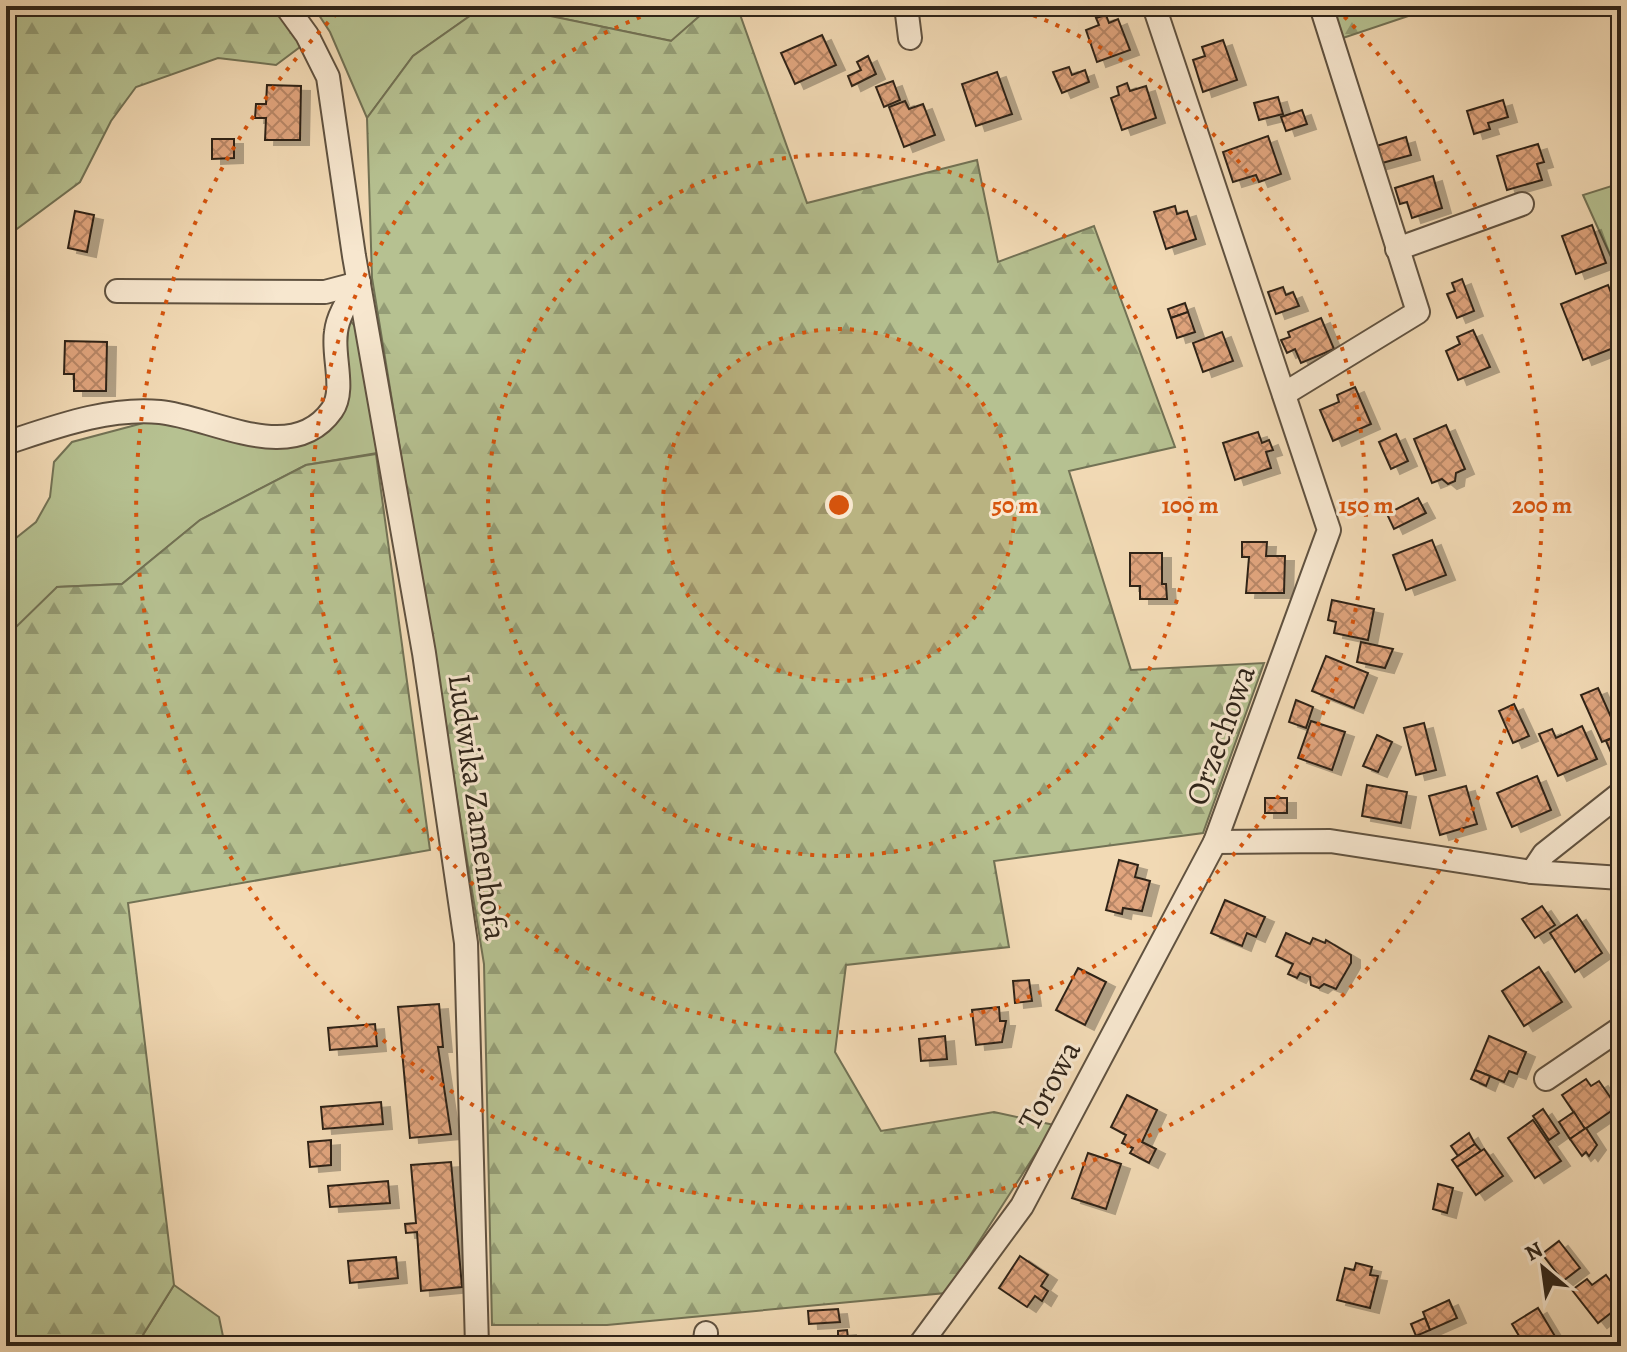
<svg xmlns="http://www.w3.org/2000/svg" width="1627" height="1352" viewBox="0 0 1627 1352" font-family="Alegreya,serif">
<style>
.green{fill:#b6c191;stroke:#727255;stroke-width:2}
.forest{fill:url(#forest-firs);stroke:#727255;stroke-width:2}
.building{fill:url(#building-cross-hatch);stroke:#2f2419;stroke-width:2;filter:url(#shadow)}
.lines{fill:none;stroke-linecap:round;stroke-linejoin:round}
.street-casing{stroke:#605240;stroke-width:26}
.street{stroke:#f7e7cf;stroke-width:22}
.ring{fill:none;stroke:#d6540d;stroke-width:4;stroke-dasharray:4 8}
.labels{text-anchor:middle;stroke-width:6;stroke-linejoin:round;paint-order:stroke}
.street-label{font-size:32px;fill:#2f2419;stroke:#f7e7cf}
.centre{fill:#d6540d;stroke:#f7e7cf;stroke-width:4}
.ring-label{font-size:24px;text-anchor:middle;font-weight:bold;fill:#d6540d;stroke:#f7e7cf;stroke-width:6;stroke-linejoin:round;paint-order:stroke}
</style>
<defs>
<pattern id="forest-firs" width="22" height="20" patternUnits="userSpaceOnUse" patternTransform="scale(2)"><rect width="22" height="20" fill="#b6c191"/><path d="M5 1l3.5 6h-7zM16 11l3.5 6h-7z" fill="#949d76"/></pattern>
<pattern id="building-cross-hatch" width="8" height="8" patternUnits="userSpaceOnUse" patternTransform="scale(2)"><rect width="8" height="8" fill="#e1a57e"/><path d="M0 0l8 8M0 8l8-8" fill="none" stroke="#b78666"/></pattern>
<filter id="shadow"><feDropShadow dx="9" dy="5" stdDeviation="0" flood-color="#0004"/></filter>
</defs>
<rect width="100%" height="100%" fill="#f2dab5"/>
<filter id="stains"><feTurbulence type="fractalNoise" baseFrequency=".0025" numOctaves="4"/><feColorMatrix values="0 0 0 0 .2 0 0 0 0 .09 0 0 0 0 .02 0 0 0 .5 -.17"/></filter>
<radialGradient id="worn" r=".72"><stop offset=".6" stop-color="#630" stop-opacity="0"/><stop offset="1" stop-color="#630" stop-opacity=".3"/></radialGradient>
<g class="green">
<polygon points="313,6 484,6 413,56 367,118 330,32"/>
<polygon points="502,6 711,6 672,41"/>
<polygon points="1621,183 1621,279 1583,195"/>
<polygon points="349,319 360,333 383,452 306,465 200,520 122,584 57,587 6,679 6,546 36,522 50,497 54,462 72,442 162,418 289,446 330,429 346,355"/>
<polygon points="174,1285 219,1317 225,1346 136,1346"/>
</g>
<g class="forest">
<polygon points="6,6 276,6 304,44 276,65 218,58 136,87 111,121 80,182 6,237"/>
<polygon points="484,6 502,6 671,41 711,6 737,6 807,203 977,160 998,262 1094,226 1175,447 1069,471 1131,670 1264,663 1203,833 994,861 1009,947 846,965 835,1052 881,1131 994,1112 1054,1125 946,1293 607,1325 492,1325 484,964 372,278 367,118 413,56"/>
<polygon points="1329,6 1438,6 1340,39"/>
<polygon points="376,454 430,850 128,903 174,1285 136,1346 6,1346 6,679 16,627 57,587 122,584 200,520 306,465"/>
</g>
<g class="building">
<polygon points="1106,15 1109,23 1118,19 1130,50 1097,62 1086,30 1099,25 1096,18"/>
<polygon points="822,35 836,65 795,84 781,53"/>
<polygon points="1223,40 1237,80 1203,92 1193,60 1205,56 1202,47"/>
<polygon points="868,56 876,74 852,86 848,76 861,70 857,62"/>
<polygon points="1069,67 1072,75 1085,70 1089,82 1062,93 1053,72"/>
<polygon points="997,72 1012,114 976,126 962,84"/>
<polygon points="893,81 900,100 884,107 876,87"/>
<polygon points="1127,83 1130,91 1146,86 1156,118 1122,130 1111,98 1119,95 1117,87"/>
<polygon points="267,85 301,86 300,140 265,140 266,118 255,118 256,104 266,104"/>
<polygon points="1278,97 1283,114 1259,120 1254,103"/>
<polygon points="1503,100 1508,117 1488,123 1490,129 1474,134 1467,111"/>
<polygon points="905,101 909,109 923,104 935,135 904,147 889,107"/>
<polygon points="1302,110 1307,124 1286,131 1281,117"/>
<polygon points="1268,136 1281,174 1259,182 1256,175 1233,182 1223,152"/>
<polygon points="1406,137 1411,155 1375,165 1370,148"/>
<polygon points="212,139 234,139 234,158 212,159"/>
<polygon points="1538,144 1544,162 1537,164 1542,180 1507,190 1497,156"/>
<polygon points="1433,176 1442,208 1412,218 1407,202 1400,204 1395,188"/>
<polygon points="1175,206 1177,214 1187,211 1196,239 1166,249 1154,212"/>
<polygon points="75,211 94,215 87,252 68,248"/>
<polygon points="1592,225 1606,263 1576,274 1562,236"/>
<polygon points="1462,279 1474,311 1457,318 1447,294 1455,291 1452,283"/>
<polygon points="1608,285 1621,319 1621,345 1583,360 1561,304"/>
<polygon points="1283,287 1286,295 1293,292 1299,306 1276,314 1268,292"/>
<polygon points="1185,303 1188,312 1171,318 1168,309"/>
<polygon points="1188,312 1195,332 1177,338 1171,318"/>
<polygon points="1321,318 1334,349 1301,363 1295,349 1287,353 1281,340 1290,337 1288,332"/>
<polygon points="1473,330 1490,367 1458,380 1446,351 1460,344 1457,337"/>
<polygon points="1222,332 1233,361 1203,372 1193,343"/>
<polygon points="65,341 107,342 106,391 74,391 74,374 64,374"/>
<polygon points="1355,387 1371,424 1333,441 1320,410 1339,402 1337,395"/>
<polygon points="1446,425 1465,469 1456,473 1455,481 1448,484 1442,479 1432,483 1414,439"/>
<polygon points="1258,432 1262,443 1269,440 1273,450 1266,452 1271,468 1235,480 1223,443"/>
<polygon points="1396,434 1408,461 1391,469 1379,442"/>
<polygon points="1418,498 1426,513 1394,529 1387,514"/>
<polygon points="1432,540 1446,575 1406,590 1393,555"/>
<polygon points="1242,542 1267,542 1266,556 1285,556 1284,593 1246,593 1249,557 1242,557"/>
<polygon points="1130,553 1162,553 1162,584 1166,584 1167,599 1140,599 1140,586 1130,586"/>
<polygon points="1332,600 1374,609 1368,640 1334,633 1336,622 1328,620"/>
<polygon points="1361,642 1393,649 1385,668 1357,662"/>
<polygon points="1326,656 1368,673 1354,708 1312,691"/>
<polygon points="1598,688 1619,735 1602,742 1581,695"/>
<polygon points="1296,700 1313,707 1306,728 1289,722"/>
<polygon points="1514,704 1529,736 1513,743 1499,711"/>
<polygon points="1311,721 1345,732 1332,770 1298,758"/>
<polygon points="1424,723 1436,770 1416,775 1404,728"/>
<polygon points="1582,726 1597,759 1558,776 1539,734 1552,729 1556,738"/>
<polygon points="1621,734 1621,773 1620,773 1606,741"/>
<polygon points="1377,735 1392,742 1378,772 1363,766"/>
<polygon points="1537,776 1551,810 1512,827 1497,793"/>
<polygon points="1367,785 1407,792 1401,823 1362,816"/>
<polygon points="1466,786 1477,824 1440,835 1429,796"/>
<rect x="1265" y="798" width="22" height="15"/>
<polygon points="1119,860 1138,865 1135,877 1150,881 1142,911 1123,908 1122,914 1106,910"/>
<polygon points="1225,900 1265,917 1256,937 1247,933 1242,946 1211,933"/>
<polygon points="1542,906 1555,925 1535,938 1522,919"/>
<polygon points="1577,915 1602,953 1575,972 1550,933"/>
<polygon points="1286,933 1310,944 1313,938 1325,943 1326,940 1351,955 1351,963 1336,989 1324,984 1319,988 1311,985 1310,977 1300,973 1297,978 1288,974 1293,964 1276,956"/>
<polygon points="1539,967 1562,1002 1524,1026 1502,991"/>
<polygon points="1078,968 1106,982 1085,1025 1056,1010"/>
<polygon points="1029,980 1032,1001 1015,1003 1013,981"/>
<polygon points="439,1004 443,1047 438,1047 451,1134 410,1138 398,1007"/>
<polygon points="999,1007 1000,1021 1006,1021 1002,1042 976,1045 972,1010"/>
<polygon points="375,1024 377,1046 330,1050 328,1028"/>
<polygon points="945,1036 947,1059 921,1061 919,1039"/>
<polygon points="1489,1036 1526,1052 1517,1074 1509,1071 1504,1082 1475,1070"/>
<polygon points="1475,1070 1490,1076 1486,1086 1471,1079"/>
<polygon points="1586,1079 1591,1086 1599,1081 1617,1107 1585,1129 1562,1095"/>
<polygon points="1127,1095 1157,1110 1142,1142 1156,1149 1149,1163 1130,1153 1133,1148 1122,1143 1126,1135 1111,1127"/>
<polygon points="381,1102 383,1124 323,1129 321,1107"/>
<polygon points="1543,1109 1559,1133 1549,1140 1533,1116"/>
<polygon points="1574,1112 1585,1129 1570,1139 1559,1122"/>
<polygon points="1533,1120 1561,1161 1535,1178 1508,1138"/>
<polygon points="1586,1128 1597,1145 1589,1156 1586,1152 1582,1156 1570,1139"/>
<polygon points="1469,1133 1475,1144 1458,1156 1451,1146"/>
<polygon points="331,1140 331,1165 310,1167 308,1142"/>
<polygon points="1475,1144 1481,1151 1457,1167 1452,1160"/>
<polygon points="1484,1149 1503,1176 1476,1195 1457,1167"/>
<polygon points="1088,1153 1121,1164 1106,1209 1072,1198"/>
<polygon points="451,1162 462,1287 421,1291 417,1232 406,1233 405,1224 416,1223 411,1165"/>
<polygon points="388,1181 390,1203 330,1207 328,1186"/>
<polygon points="1438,1184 1453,1188 1447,1213 1433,1209"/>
<polygon points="1559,1241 1580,1268 1563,1281 1542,1254"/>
<polygon points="1020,1256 1048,1275 1041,1286 1048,1291 1042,1301 1035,1296 1027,1307 999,1288"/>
<polygon points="396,1257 398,1278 350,1283 348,1261"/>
<polygon points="1356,1263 1372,1267 1370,1275 1378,1276 1370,1308 1337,1300 1345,1268 1354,1270"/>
<polygon points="1606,1275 1621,1295 1621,1305 1598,1323 1572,1290 1587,1279 1592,1285"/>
<polygon points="1449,1300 1457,1318 1430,1330 1423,1312"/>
<polygon points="1538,1308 1556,1338 1544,1346 1525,1346 1512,1324"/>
<polygon points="838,1309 840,1322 809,1324 808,1311"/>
<polygon points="1425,1318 1430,1330 1416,1336 1411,1324"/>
<polygon points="847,1330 848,1338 864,1337 865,1346 830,1346 829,1339 838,1338 838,1331"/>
</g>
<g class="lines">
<g class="street-casing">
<g id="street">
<polyline points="286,6 307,35 328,77 354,256 424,653 466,943 477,1346"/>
<polyline points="906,6 910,38"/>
<polyline points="1397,249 1522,204"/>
<polyline points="117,291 325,292 359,283"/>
<polyline points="1284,394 1418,312 1321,6"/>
<path d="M6 443C55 427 108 407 160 412 212 417 292 467 332 410 346 390 332 355 336 332 338 314 350 298 359 283"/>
<polyline points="1215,842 1330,841 1532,872 1621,878"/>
<polyline points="1532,872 1544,854 1621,793"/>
<polyline points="1546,1079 1621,1028"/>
<polyline points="704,1346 706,1333"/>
<polyline points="919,1346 1022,1206 1215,842 1329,530 1154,6"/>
</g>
</g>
<use href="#street" class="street"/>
</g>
<circle cx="839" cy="505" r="176" fill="#d6540d" fill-opacity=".12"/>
<g class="ring">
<circle cx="839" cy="505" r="176"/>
<circle cx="839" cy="505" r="351"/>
<path d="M1011 7A527 527 0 1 1 667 7"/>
<path d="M1336 8A703 703 0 1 1 342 8"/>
</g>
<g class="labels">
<g class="street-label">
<text transform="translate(1220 735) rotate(-70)" y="11">Orzechowa</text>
<text transform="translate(478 807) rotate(82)" y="11">Ludwika Zamenhofa</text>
<text transform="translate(1049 1085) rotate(-62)" y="11">Torowa</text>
</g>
</g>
<circle cx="839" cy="505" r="12" class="centre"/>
<g class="ring-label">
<text x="1015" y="513">50 m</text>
<text x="1190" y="513">100 m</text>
<text x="1366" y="513">150 m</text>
<text x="1542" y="513">200 m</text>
</g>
<rect width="1627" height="1352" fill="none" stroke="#f2dab5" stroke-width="32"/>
<rect x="8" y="8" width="1611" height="1336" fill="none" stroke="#2f2419" stroke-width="4"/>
<rect x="16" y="16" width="1595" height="1320" fill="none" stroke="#2f2419" stroke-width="2"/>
<g transform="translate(1543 1268) rotate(331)" stroke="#f7e7cf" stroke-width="6" paint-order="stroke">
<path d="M0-6L14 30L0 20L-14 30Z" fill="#2f2419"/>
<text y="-12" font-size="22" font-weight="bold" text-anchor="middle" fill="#2f2419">N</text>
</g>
<rect width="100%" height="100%" filter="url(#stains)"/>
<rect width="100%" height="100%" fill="url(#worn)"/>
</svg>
